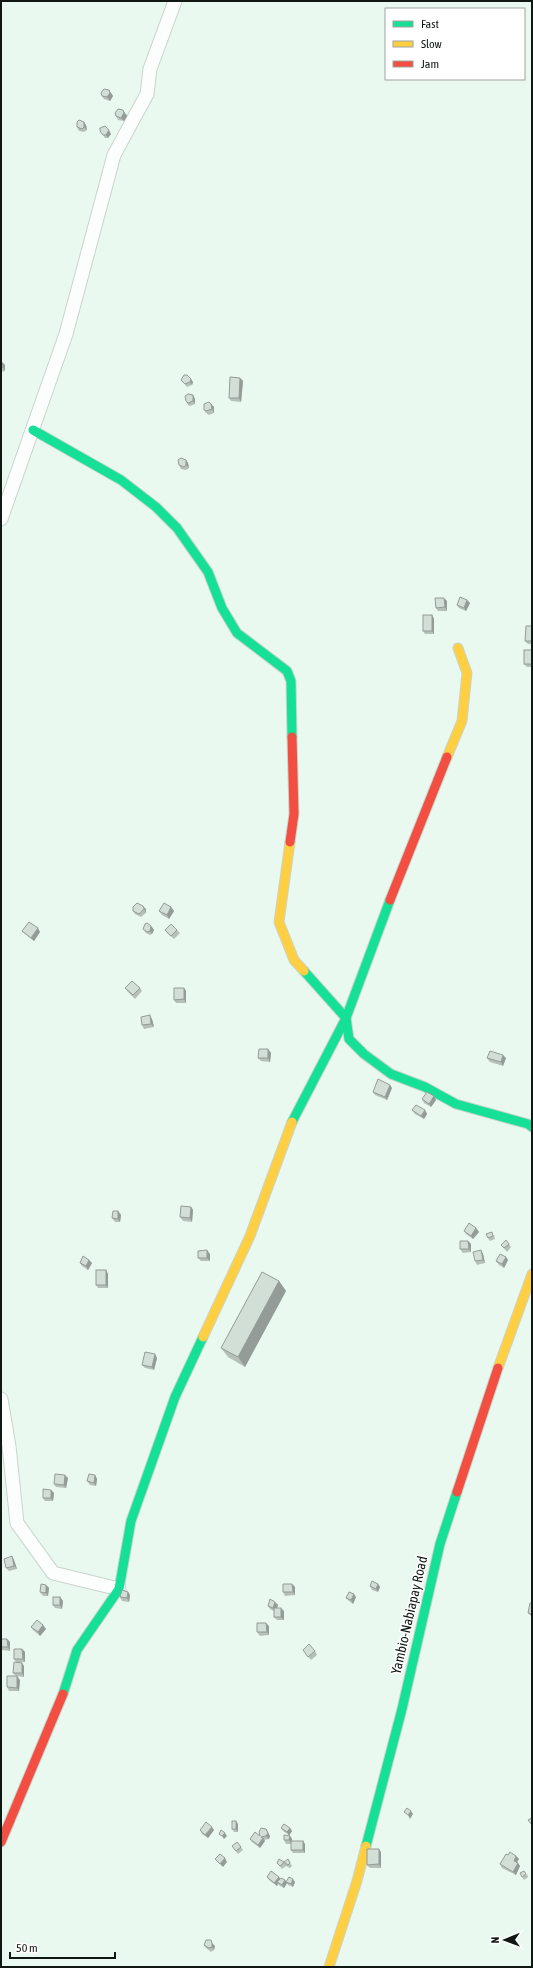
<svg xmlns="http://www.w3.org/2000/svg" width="533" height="1968" viewBox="0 0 533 1968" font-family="'Asap Condensed',sans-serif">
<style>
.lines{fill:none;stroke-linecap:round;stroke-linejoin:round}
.street-casing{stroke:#c8d4cc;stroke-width:15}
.fast-casing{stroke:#c8d4cc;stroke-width:11}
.slow-casing{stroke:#c8d4cc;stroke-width:11}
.jam-casing{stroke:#c8d4cc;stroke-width:11}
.street{stroke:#fcfefd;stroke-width:13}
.fast{stroke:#16e098;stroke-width:9}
.slow{stroke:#ffcf43;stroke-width:9}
.jam{stroke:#f24e42;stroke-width:9}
.wall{fill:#b5c0b9}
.shaded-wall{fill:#939c96}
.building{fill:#d2dfd7;stroke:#939c96}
.labels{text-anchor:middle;stroke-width:3;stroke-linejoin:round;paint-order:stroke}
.street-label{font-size:14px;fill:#0f1812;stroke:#fff}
</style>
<rect width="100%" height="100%" fill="#eaf9ef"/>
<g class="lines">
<g class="street-casing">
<g id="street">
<polyline points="1,519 66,334 114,155 147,94 150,69 175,1"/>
<polyline points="1,1399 9,1446 17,1523 53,1573 119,1589"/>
</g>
</g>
<g class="fast-casing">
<g id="fast">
<polyline points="33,430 121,480 156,507 177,528 208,572 222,608 237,633 287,671 291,681 292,737"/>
<polyline points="304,971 346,1018 349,1039 364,1054 391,1074 425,1087 456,1104 528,1124 532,1127"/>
<polyline points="292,1122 346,1018 390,900"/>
<polyline points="63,1694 77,1650 119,1589 131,1521 175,1397 203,1337"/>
<polyline points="366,1846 402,1709 440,1544 457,1492"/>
</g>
</g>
<g class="slow-casing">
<g id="slow">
<polyline points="447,757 462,721 467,673 458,648"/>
<polyline points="290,842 279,922 294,960 304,971"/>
<polyline points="203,1337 250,1236 292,1122"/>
<polyline points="498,1368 532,1274"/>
<polyline points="329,1967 357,1881 366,1846"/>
</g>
</g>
<g class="jam-casing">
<g id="jam">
<polyline points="290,842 294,814 292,737"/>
<polyline points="390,900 447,757"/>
<polyline points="457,1492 498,1368"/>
<polyline points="1,1842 63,1694"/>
</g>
</g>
<use href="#street" class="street"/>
<use href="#fast" class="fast"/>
<use href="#slow" class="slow"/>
<use href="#jam" class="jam"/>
</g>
<g class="wall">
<polygon points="109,90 113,96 110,101 104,99 102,96"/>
<polygon points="126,114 127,116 124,121 118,120 116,116"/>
<polygon points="86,125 87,130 84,132 79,131 77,127"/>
<polygon points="100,131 111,134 108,138 105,138"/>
<polygon points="1,362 5,365 5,371 1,372"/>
<polygon points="240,378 243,381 241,402 231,401 229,398"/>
<polygon points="181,380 193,382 192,385 187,387"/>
<polygon points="193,395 195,399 195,404 190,406 188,405 186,401"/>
<polygon points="211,404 214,407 214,413 209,415 206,413 204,410"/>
<polygon points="186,460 188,463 189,468 186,470 181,469 179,465"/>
<polygon points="467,600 470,603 466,611 459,608 457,605"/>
<polygon points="447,601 447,611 438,611 436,608"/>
<polygon points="432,615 434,619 434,634 425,634 423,631"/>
<polygon points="532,626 532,644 528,644 525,641"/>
<polygon points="532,650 532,667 527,667 524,664"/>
<polygon points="171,907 174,911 169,919 162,915 159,911"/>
<polygon points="146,909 146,913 141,917 135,914 133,911"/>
<polygon points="151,926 154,930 152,934 150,935 146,933 143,929"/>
<polygon points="165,930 177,930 180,933 174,939 167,933"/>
<polygon points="22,931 40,932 34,941 25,934"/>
<polygon points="125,988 140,988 142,991 135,999 128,992"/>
<polygon points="184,988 186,991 186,1003 176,1003 174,1000"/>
<polygon points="152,1019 154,1027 144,1029 142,1025"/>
<polygon points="268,1049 271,1053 270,1062 261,1061 258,1058"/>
<polygon points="487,1058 506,1058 503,1066 490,1062"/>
<polygon points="390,1085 392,1088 387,1100 375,1095 373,1092"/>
<polygon points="434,1096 436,1100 431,1107 424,1103 422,1099"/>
<polygon points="412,1110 425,1110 427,1114 424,1119 415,1114"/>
<polygon points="191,1207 193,1210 192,1222 183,1221 180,1217"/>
<polygon points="118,1211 121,1215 120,1222 115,1222 112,1218"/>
<polygon points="476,1228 479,1232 473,1239 466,1234 464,1231"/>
<polygon points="494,1235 495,1239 490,1241 488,1238"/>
<polygon points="468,1241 471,1244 471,1252 463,1253 460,1249"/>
<polygon points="509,1244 511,1247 507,1252 501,1245"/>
<polygon points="210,1254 210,1261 201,1261 198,1258"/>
<polygon points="483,1254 485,1263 477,1265 475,1261"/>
<polygon points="506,1257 508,1260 504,1268 499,1265 496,1261"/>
<polygon points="89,1260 92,1263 88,1270 82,1266 80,1263"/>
<polygon points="106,1270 108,1274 108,1288 98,1288 96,1285"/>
<polygon points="279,1281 286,1291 245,1367 228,1357 221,1348"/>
<polygon points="155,1354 157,1358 154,1370 145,1368 142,1365"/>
<polygon points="95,1475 97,1479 96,1486 90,1485 87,1481"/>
<polygon points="68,1478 66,1488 56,1487 54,1484"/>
<polygon points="51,1490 54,1493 53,1501 45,1501 43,1498"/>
<polygon points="12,1556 14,1560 17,1569 9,1571 6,1568"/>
<polygon points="292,1584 295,1587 295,1595 285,1596 283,1592"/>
<polygon points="378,1584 380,1587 378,1592 372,1590 370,1586"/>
<polygon points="46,1585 49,1588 48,1596 43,1596 40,1592"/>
<polygon points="128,1592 130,1595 129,1602 122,1601 120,1597"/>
<polygon points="60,1597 63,1601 62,1609 55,1608 53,1605"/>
<polygon points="356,1597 353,1604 349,1601 346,1598"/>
<polygon points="275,1602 278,1605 277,1608 284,1611 284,1620 277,1620 274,1617 274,1611 270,1609 268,1606"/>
<polygon points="532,1604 532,1616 531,1616 528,1613"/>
<polygon points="43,1625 46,1629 40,1636 33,1630 31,1627"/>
<polygon points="269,1626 269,1635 260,1636 257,1632"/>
<polygon points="1,1639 7,1639 10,1642 10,1651 2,1650 1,1650"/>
<polygon points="22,1649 25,1652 25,1662 18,1663 24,1666 24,1677 16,1676 13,1673 16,1662 14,1659"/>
<polygon points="303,1650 315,1651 317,1655 311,1660"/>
<polygon points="20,1680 19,1691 9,1691 7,1687"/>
<polygon points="238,1824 238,1832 234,1832 232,1829"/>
<polygon points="281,1828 290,1828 292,1831 289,1835 292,1839 292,1841 305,1844 305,1853 293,1853 291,1850 291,1844 286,1844 284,1840 289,1835 283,1831"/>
<polygon points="266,1829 270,1836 269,1839 264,1840 265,1841 260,1848 252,1842 250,1839 260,1836"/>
<polygon points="200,1830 214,1830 208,1838 202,1834"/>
<polygon points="232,1846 241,1847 243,1850 238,1854"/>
<polygon points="381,1852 381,1868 370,1868 367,1865"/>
<polygon points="508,1855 516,1856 519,1859 517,1862 520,1866 516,1875 502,1868 500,1864"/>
<polygon points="288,1859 292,1866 290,1868 286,1866 282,1869 277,1863 284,1862"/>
<polygon points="527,1874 528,1877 524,1880 522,1877"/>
<polygon points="267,1877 279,1877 280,1879 285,1880 287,1883 284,1888 280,1886 278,1884 277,1886 269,1880"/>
<polygon points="286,1882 295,1882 293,1887 288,1885"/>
<polygon points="204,1945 215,1946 214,1950 211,1952 206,1948"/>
</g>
<g class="shaded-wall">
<polygon points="109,90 113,96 110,101 107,97"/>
<polygon points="123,110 127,116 124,121 121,118"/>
<polygon points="84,122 86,125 87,130 84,127"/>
<polygon points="109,130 111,134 108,138 106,135"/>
<polygon points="2,362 5,365 5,371 3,367"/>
<polygon points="240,378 243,381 241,402 239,398"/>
<polygon points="191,379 193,382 192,385 190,382"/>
<polygon points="193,395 195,399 195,404 193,401"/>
<polygon points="211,404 214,407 214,413 212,409"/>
<polygon points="186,460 188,463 189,468 186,465"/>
<polygon points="444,598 447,601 447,611 445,607"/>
<polygon points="467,600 470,603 466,611 464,608"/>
<polygon points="432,615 434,619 434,634 432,631"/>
<polygon points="143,906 146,909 146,913 144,909"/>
<polygon points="171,907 174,911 169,919 167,915"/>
<polygon points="151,926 154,930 152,934 150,931"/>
<polygon points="38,928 40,932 34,941 31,938"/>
<polygon points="184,988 186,991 186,1003 184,999"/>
<polygon points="150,1015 152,1019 154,1027 151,1024"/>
<polygon points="268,1049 271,1053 270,1062 268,1058"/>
<polygon points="503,1055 506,1058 503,1066 501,1062"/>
<polygon points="390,1085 392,1088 387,1100 385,1097"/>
<polygon points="434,1096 436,1100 431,1107 429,1104"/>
<polygon points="425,1110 427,1114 424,1119 421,1116"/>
<polygon points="191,1207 193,1210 192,1222 190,1218"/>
<polygon points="118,1211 121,1215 120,1222 118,1219"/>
<polygon points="476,1228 479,1232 473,1239 471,1236"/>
<polygon points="468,1241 471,1244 471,1252 469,1249"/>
<polygon points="207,1250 210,1254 210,1261 207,1258"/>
<polygon points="481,1250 483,1254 485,1263 483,1260"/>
<polygon points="506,1257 508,1260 504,1268 502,1264"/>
<polygon points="89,1260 92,1263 88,1270 86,1266"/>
<polygon points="106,1270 108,1274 108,1288 106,1285"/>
<polygon points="279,1281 286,1291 245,1367 238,1357"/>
<polygon points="155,1354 157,1358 154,1370 152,1367"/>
<polygon points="65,1475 68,1478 66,1488 64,1485"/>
<polygon points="95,1475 97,1479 96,1486 94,1483"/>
<polygon points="51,1490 54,1493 53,1501 51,1498"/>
<polygon points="12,1556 14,1560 17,1569 14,1566"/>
<polygon points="292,1584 295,1587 295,1595 293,1592"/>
<polygon points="378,1584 380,1587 378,1592 376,1589"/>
<polygon points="46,1585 49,1588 48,1596 46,1593"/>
<polygon points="128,1592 130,1595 129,1602 127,1598"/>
<polygon points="354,1594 356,1597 353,1604 351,1600"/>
<polygon points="60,1597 63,1601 62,1609 60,1605"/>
<polygon points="275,1602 278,1605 276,1611 273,1608"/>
<polygon points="281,1608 284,1611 284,1620 281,1617"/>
<polygon points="266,1623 269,1626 269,1635 267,1632"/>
<polygon points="43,1625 46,1629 40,1636 38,1632"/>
<polygon points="7,1639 10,1642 10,1651 8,1647"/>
<polygon points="22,1649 25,1652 25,1662 23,1659"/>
<polygon points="22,1663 24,1666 24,1677 22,1673"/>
<polygon points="17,1676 20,1680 19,1691 17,1688"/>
<polygon points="411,1811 413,1814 410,1819 408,1815"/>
<polygon points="236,1821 238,1824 238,1832 236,1829"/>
<polygon points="212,1827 214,1830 208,1838 205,1835"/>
<polygon points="290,1828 292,1831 289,1836 287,1832"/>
<polygon points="266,1829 270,1836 269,1839 266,1836"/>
<polygon points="225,1833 227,1836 224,1839 222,1836"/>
<polygon points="290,1836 292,1839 292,1844 289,1840"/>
<polygon points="263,1838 265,1841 260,1848 258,1845"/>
<polygon points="303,1841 305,1844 305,1853 303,1850"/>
<polygon points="379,1849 381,1852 381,1868 379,1864"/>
<polygon points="516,1856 519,1859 516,1864 514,1861"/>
<polygon points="225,1858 227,1862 223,1867 220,1864"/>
<polygon points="518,1863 520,1866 516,1875 513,1872"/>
<polygon points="279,1877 281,1880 277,1882 278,1884 277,1886 274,1883"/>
<polygon points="293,1879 295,1882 293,1887 291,1884"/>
<polygon points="285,1880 287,1883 284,1888 282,1885"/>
<polygon points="212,1943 215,1946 214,1950 212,1947"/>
</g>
<g class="building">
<polygon points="104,89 109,90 110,93 107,97 102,96 101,93"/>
<polygon points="118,109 123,110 124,113 121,118 116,116 115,113"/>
<polygon points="79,120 84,122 84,127 82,129 77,127 77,122"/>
<polygon points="105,126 109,130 106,135 103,135 100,131 100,128"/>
<polygon points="1,362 2,362 3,367 1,368"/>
<polygon points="184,375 187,375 191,379 190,382 185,384 181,380"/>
<polygon points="230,377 240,378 239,398 229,398"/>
<polygon points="188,394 193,395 193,401 188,403 186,401 185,396"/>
<polygon points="209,402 211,404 212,409 206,411 204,410 204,404"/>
<polygon points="181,458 186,460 186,465 184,467 179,465 178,460"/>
<polygon points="460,597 467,600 464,608 457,605"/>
<polygon points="435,598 444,598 445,607 436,608"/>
<rect x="423" y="615" width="9" height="16"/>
<polygon points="526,626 532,626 532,641 525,641"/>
<rect x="524" y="650" width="8" height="14"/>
<polygon points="137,903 143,906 144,909 139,914 133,911 133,907"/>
<polygon points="164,903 171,907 167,915 159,911"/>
<polygon points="29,922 38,928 31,938 22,931"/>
<polygon points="147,923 151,926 150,931 147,932 143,929 145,924"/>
<polygon points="171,924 177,930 171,936 165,930"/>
<polygon points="132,981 140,988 133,995 125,988"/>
<polygon points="174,988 184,988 184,999 174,1000"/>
<polygon points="150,1015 151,1024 142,1025 141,1017"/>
<polygon points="259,1049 268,1049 268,1058 258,1058"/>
<polygon points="490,1051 503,1055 501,1062 487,1058"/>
<polygon points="378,1079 390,1085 385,1097 373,1092"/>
<polygon points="427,1092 434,1096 429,1104 422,1099"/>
<polygon points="416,1105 425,1110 421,1116 412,1110"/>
<polygon points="181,1206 191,1207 190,1218 180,1217"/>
<polygon points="113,1211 118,1211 118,1219 112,1218"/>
<polygon points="469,1223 476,1228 471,1236 464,1231"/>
<polygon points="492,1232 493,1236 488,1238 486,1234"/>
<polygon points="506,1240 509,1244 504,1248 501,1245"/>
<polygon points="460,1241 468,1241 469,1249 460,1249"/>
<polygon points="207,1250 207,1258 198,1258 198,1251"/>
<polygon points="481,1250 483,1260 475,1261 473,1252"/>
<polygon points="500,1254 506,1257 502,1264 496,1261"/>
<polygon points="83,1256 89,1260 86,1266 80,1263"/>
<rect x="96" y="1270" width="10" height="15"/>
<polygon points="262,1272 279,1281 238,1357 221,1348"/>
<polygon points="145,1352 155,1354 152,1367 142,1365"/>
<polygon points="55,1474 65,1475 64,1485 54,1484"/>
<polygon points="89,1474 95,1475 94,1483 87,1481"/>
<polygon points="43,1489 51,1490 51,1498 43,1498"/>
<polygon points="12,1556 14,1566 6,1568 4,1559"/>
<polygon points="372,1581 378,1584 376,1589 370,1586"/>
<polygon points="41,1584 46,1585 46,1593 40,1592"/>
<polygon points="283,1584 292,1584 293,1592 283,1592"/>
<polygon points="122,1590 128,1592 127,1598 120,1597"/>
<polygon points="349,1592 354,1594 351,1600 346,1598"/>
<rect x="53" y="1597" width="7" height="8"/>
<polygon points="270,1599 275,1602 273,1608 268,1606"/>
<polygon points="530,1603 532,1604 532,1614 528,1613"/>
<rect x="274" y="1608" width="7" height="9"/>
<polygon points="37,1620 43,1625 38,1632 31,1627"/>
<polygon points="257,1623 266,1623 267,1632 257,1632"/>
<polygon points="1,1639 7,1639 8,1647 1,1647"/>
<polygon points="309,1644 315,1651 308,1657 303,1650"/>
<polygon points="14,1649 22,1649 23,1659 14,1659"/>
<polygon points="14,1662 22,1663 22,1673 13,1673"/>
<polygon points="7,1676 17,1676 17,1688 7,1687"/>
<polygon points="407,1808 411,1811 408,1815 404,1812"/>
<polygon points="532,1818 532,1825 528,1820"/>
<rect x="232" y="1821" width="4" height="8"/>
<polygon points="206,1822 212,1827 205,1835 200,1830"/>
<polygon points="284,1824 290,1828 287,1832 281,1828"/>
<polygon points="261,1828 266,1829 268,1833 266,1836 261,1837 263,1838 258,1845 250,1839 255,1832 260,1836 259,1832"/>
<polygon points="221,1830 225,1833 222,1836 219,1834"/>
<polygon points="284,1835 290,1836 289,1840 284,1840"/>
<rect x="291" y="1841" width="12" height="9"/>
<polygon points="237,1842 241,1847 236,1851 232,1846"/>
<polygon points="367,1849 379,1849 379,1864 367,1865"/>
<polygon points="510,1852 516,1856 514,1861 518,1863 513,1872 500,1864 506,1854 508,1855"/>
<polygon points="220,1854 225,1858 220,1864 215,1859"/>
<polygon points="279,1859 284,1862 288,1859 290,1863 288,1865 284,1862 280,1866 277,1863"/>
<polygon points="271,1871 279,1877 274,1883 267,1877"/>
<polygon points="524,1871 526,1874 522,1877 520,1873"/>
<polygon points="289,1877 293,1879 291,1884 286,1882"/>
<polygon points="281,1878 285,1880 282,1885 277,1882"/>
<polygon points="206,1940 211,1940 212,1943 212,1947 209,1948 204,1945"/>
</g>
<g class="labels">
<g class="street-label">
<text transform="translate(409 1615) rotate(-77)" y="5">Yambio-Nabiapay Road</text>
</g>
</g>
<rect width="533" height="1968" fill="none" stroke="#0f1812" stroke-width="4"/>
<rect x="385" y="8" width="140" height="72" fill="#ffffff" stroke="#9fa3a0"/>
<rect x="393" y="21" width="20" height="6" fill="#16e098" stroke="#9fa3a0"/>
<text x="421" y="28" font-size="12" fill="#0f1812">Fast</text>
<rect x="393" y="41" width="20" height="6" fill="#ffcf43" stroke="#9fa3a0"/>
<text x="421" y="48" font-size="12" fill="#0f1812">Slow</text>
<rect x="393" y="61" width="20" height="6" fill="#f24e42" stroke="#9fa3a0"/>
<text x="421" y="68" font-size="12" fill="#0f1812">Jam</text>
<g transform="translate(505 1940) rotate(269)" stroke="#ffffff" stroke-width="3" paint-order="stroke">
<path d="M0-3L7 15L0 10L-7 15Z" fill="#0f1812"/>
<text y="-6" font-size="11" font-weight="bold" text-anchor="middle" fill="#0f1812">N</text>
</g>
<path d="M10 1952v6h105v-6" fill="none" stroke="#0f1812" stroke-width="2"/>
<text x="16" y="1952" font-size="12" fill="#0f1812" stroke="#ffffff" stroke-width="3" paint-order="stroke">50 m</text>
</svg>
